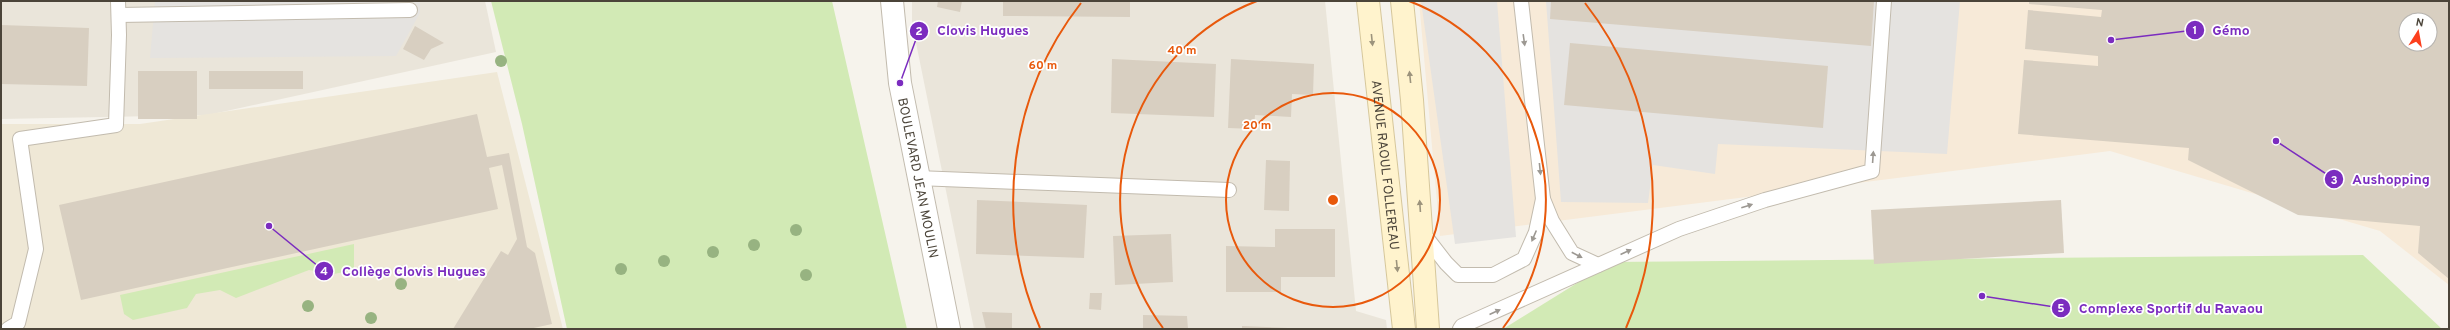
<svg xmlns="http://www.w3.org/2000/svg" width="2450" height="330" viewBox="0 0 2450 330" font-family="Overpass,sans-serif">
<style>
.residential{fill:#eae5da}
.commercial{fill:#f7ead8;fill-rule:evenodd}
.education{fill:#efe8d6}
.green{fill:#d2eab5}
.parking{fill:#e5e3e0}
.building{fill:#d8cfc1;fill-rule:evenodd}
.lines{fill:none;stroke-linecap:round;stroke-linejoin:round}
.lane-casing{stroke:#c2bbae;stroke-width:16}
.street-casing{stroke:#c2bbae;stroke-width:24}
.secondary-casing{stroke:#d6c79b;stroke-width:24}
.lane{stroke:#fff;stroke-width:14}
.street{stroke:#fff;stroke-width:22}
.secondary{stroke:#fff3cd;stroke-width:22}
.tree{fill:#97b381}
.oneway{fill:#9c937c}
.oneway2{fill:#9c9892}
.ring{fill:none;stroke:#e8590c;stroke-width:2}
.labels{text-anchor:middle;stroke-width:3.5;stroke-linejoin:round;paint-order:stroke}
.street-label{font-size:13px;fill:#4b4439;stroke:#fff}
.centre{fill:#e8590c;stroke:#fff;stroke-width:2}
.ring-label{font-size:12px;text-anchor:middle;font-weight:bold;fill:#e8590c;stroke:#fff;stroke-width:3.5;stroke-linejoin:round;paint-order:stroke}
.leader{fill:none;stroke:#7b2cbf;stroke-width:1.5}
.callout-dot{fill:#7b2cbf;stroke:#fff;stroke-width:1.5}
.mark-label{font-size:12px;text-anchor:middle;font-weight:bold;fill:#fff}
.callout-label{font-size:14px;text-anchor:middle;font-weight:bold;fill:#7b2cbf;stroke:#fff;stroke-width:3.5;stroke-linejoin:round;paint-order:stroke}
</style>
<rect width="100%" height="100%" fill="#f6f3ec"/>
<g class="residential">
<polygon points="1,1 485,1 496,52 208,115 1,119"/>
<polygon points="912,1 1325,1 1356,311 1386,320 1387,329 974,329 912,23"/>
</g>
<path class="commercial" d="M1419 1H2449V285L2380 231 2110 151 1440 236ZM2406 20H2430V44H2406Z"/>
<polygon class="education" points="497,72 563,329 1,329 1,124 140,124"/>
<g class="green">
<polygon points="491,1 832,1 907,329 567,329 522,124"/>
<polygon points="354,244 354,270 334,274 309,270 236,298 220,290 196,294 187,308 133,320 124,314 120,295"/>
<polygon points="2363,255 2442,329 1503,329 1611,262"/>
</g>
<g class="parking">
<polygon points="155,1 420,1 420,13 396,56 150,58"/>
<polygon points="1421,1 1497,1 1516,237 1455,244"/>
<polygon points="1546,1 1960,1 1947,154 1718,144 1715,174 1653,165 1648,203 1561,202"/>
</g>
<g class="building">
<polygon points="938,1 962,1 960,12 937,7"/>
<polygon points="1003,1 1130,1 1130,17 1003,16"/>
<polygon points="1551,1 1874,1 1871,46 1550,19"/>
<path d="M2029 1H2449V279L2418 253 2420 226 2298 215 2188 160 2189 148 2018 134 2024 60 2098 66V56L2025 49 2028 10 2101 17 2102 10 2029 4ZM2406 20H2430V44H2406Z"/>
<polygon points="1,25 89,28 87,86 1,84"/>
<polygon points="415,26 444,43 431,49 424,60 403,49"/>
<polygon points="1570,43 1828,66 1823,128 1564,105"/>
<polygon points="1112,59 1216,64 1214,117 1111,113"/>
<polygon points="1231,59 1314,64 1313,95 1292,94 1291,117 1255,115 1254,129 1228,128"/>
<rect x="138" y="71" width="59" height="48"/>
<rect x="209" y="71" width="94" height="18"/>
<polygon points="477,114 487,157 509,153 527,247 535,253 552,324 529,329 453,329 501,251 508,255 517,239 502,165 489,168 498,209 81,300 59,205"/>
<polygon points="1266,160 1290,161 1289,211 1264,210"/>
<polygon points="977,200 1087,205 1084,258 976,254"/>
<polygon points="2061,200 2064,253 1874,264 1871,210"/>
<polygon points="1275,229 1335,229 1335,277 1281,277 1281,292 1226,292 1226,246 1275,247"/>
<polygon points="1171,234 1173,282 1115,285 1113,236"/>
<polygon points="1090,293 1102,293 1101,310 1089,309"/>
<polygon points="982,312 1012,313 1012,329 986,329"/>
<polygon points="1143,315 1187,316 1188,329 1143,329"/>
<polygon points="1242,326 1288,328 1288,329 1242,329"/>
</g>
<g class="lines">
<g class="lane-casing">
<g id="lane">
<polyline points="1521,1 1543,199 1552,221 1572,253 1598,265"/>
<polyline points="119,15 410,10"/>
<polyline points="917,178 1229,190"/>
<polyline points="1422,232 1446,263 1458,275 1493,275 1524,259 1536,232 1543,199"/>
<polyline points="8,329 18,323 36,249 20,139 116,125 119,35 118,1"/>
<polyline points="1460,329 1462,326 1679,229 1765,200 1872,171 1884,1"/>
</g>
</g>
<g class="street-casing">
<g id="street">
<path id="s1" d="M892 1 900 83 949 329"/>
</g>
</g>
<g class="secondary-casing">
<g id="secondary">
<path id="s2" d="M1368 1 1404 329"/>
<polyline points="1402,1 1412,100 1428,329"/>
</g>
</g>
<use href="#lane" class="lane"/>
<use href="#street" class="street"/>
<use href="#secondary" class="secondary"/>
</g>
<g class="tree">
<circle cx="501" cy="61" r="6"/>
<circle cx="796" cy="230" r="6"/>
<circle cx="754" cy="245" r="6"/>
<circle cx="713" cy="252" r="6"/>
<circle cx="664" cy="261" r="6"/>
<circle cx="621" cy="269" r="6"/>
<circle cx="806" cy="275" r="6"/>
<circle cx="401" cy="284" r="6"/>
<circle cx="308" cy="306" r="6"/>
<circle cx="371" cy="318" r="6"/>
</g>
<defs><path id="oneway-solid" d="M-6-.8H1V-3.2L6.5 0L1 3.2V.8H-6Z"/></defs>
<g class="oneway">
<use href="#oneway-solid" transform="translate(1372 40) rotate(84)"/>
<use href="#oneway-solid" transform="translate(1410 77) rotate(-96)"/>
<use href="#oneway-solid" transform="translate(1420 206) rotate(-94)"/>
<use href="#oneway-solid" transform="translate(1397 266) rotate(84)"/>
</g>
<g class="oneway2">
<use href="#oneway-solid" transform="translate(1524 40) rotate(82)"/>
<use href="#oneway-solid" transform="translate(1873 157) rotate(-86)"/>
<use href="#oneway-solid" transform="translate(1540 169) rotate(84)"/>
<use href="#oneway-solid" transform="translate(1747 206) rotate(-18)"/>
<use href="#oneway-solid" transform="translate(1534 236) rotate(113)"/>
<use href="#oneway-solid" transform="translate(1626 252) rotate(-24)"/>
<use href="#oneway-solid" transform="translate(1577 255) rotate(28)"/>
<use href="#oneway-solid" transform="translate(1495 312) rotate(-24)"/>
</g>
<g class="ring">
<circle cx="1333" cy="200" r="107"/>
<path d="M1163 328A213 213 0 0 1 1257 1M1409 1A213 213 0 0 1 1503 328"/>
<path d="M1040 328A320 320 0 0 1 1081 3M1585 3A320 320 0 0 1 1626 328"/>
</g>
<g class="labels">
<g class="street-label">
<text dy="5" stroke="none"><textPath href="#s2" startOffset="165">AVENUE RAOUL FOLLEREAU</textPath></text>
<text dy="5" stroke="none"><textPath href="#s1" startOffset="179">BOULEVARD JEAN MOULIN</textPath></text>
</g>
</g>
<circle cx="1333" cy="200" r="6" class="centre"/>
<g class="ring-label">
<text x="1182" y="54">40 m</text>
<text x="1043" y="69">60 m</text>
<text x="1257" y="129">20 m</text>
</g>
<path class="leader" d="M2111 40L2195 30M900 83L919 31M2276 141L2334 179M269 226L324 271M1982 296L2061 308"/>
<g class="callout-dot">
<circle cx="2111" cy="40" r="4"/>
<circle cx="900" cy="83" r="4"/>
<circle cx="2276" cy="141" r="4"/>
<circle cx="269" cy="226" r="4"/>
<circle cx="1982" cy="296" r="4"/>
<circle cx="2195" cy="30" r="10"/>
<circle cx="919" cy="31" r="10"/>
<circle cx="2334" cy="179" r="10"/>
<circle cx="324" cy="271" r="10"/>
<circle cx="2061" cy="308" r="10"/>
</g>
<g class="mark-label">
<text x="2195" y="34">1</text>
<text x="919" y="35">2</text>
<text x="2334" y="184">3</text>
<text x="324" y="275">4</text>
<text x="2061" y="312">5</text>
</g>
<g class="callout-label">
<text x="2231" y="35">Gémo</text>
<text x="983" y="35">Clovis Hugues</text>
<text x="2391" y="184">Aushopping</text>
<text x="414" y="276">Collège Clovis Hugues</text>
<text x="2171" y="313">Complexe Sportif du Ravaou</text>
</g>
<rect width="2450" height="330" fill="none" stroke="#4b4439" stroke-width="4"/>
<g transform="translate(2418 32) rotate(11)"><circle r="19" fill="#ffffff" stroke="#b7b4b0"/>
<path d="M0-3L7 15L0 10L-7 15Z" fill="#fc3f1d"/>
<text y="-6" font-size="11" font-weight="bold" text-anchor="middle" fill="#4b4439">N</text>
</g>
</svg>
